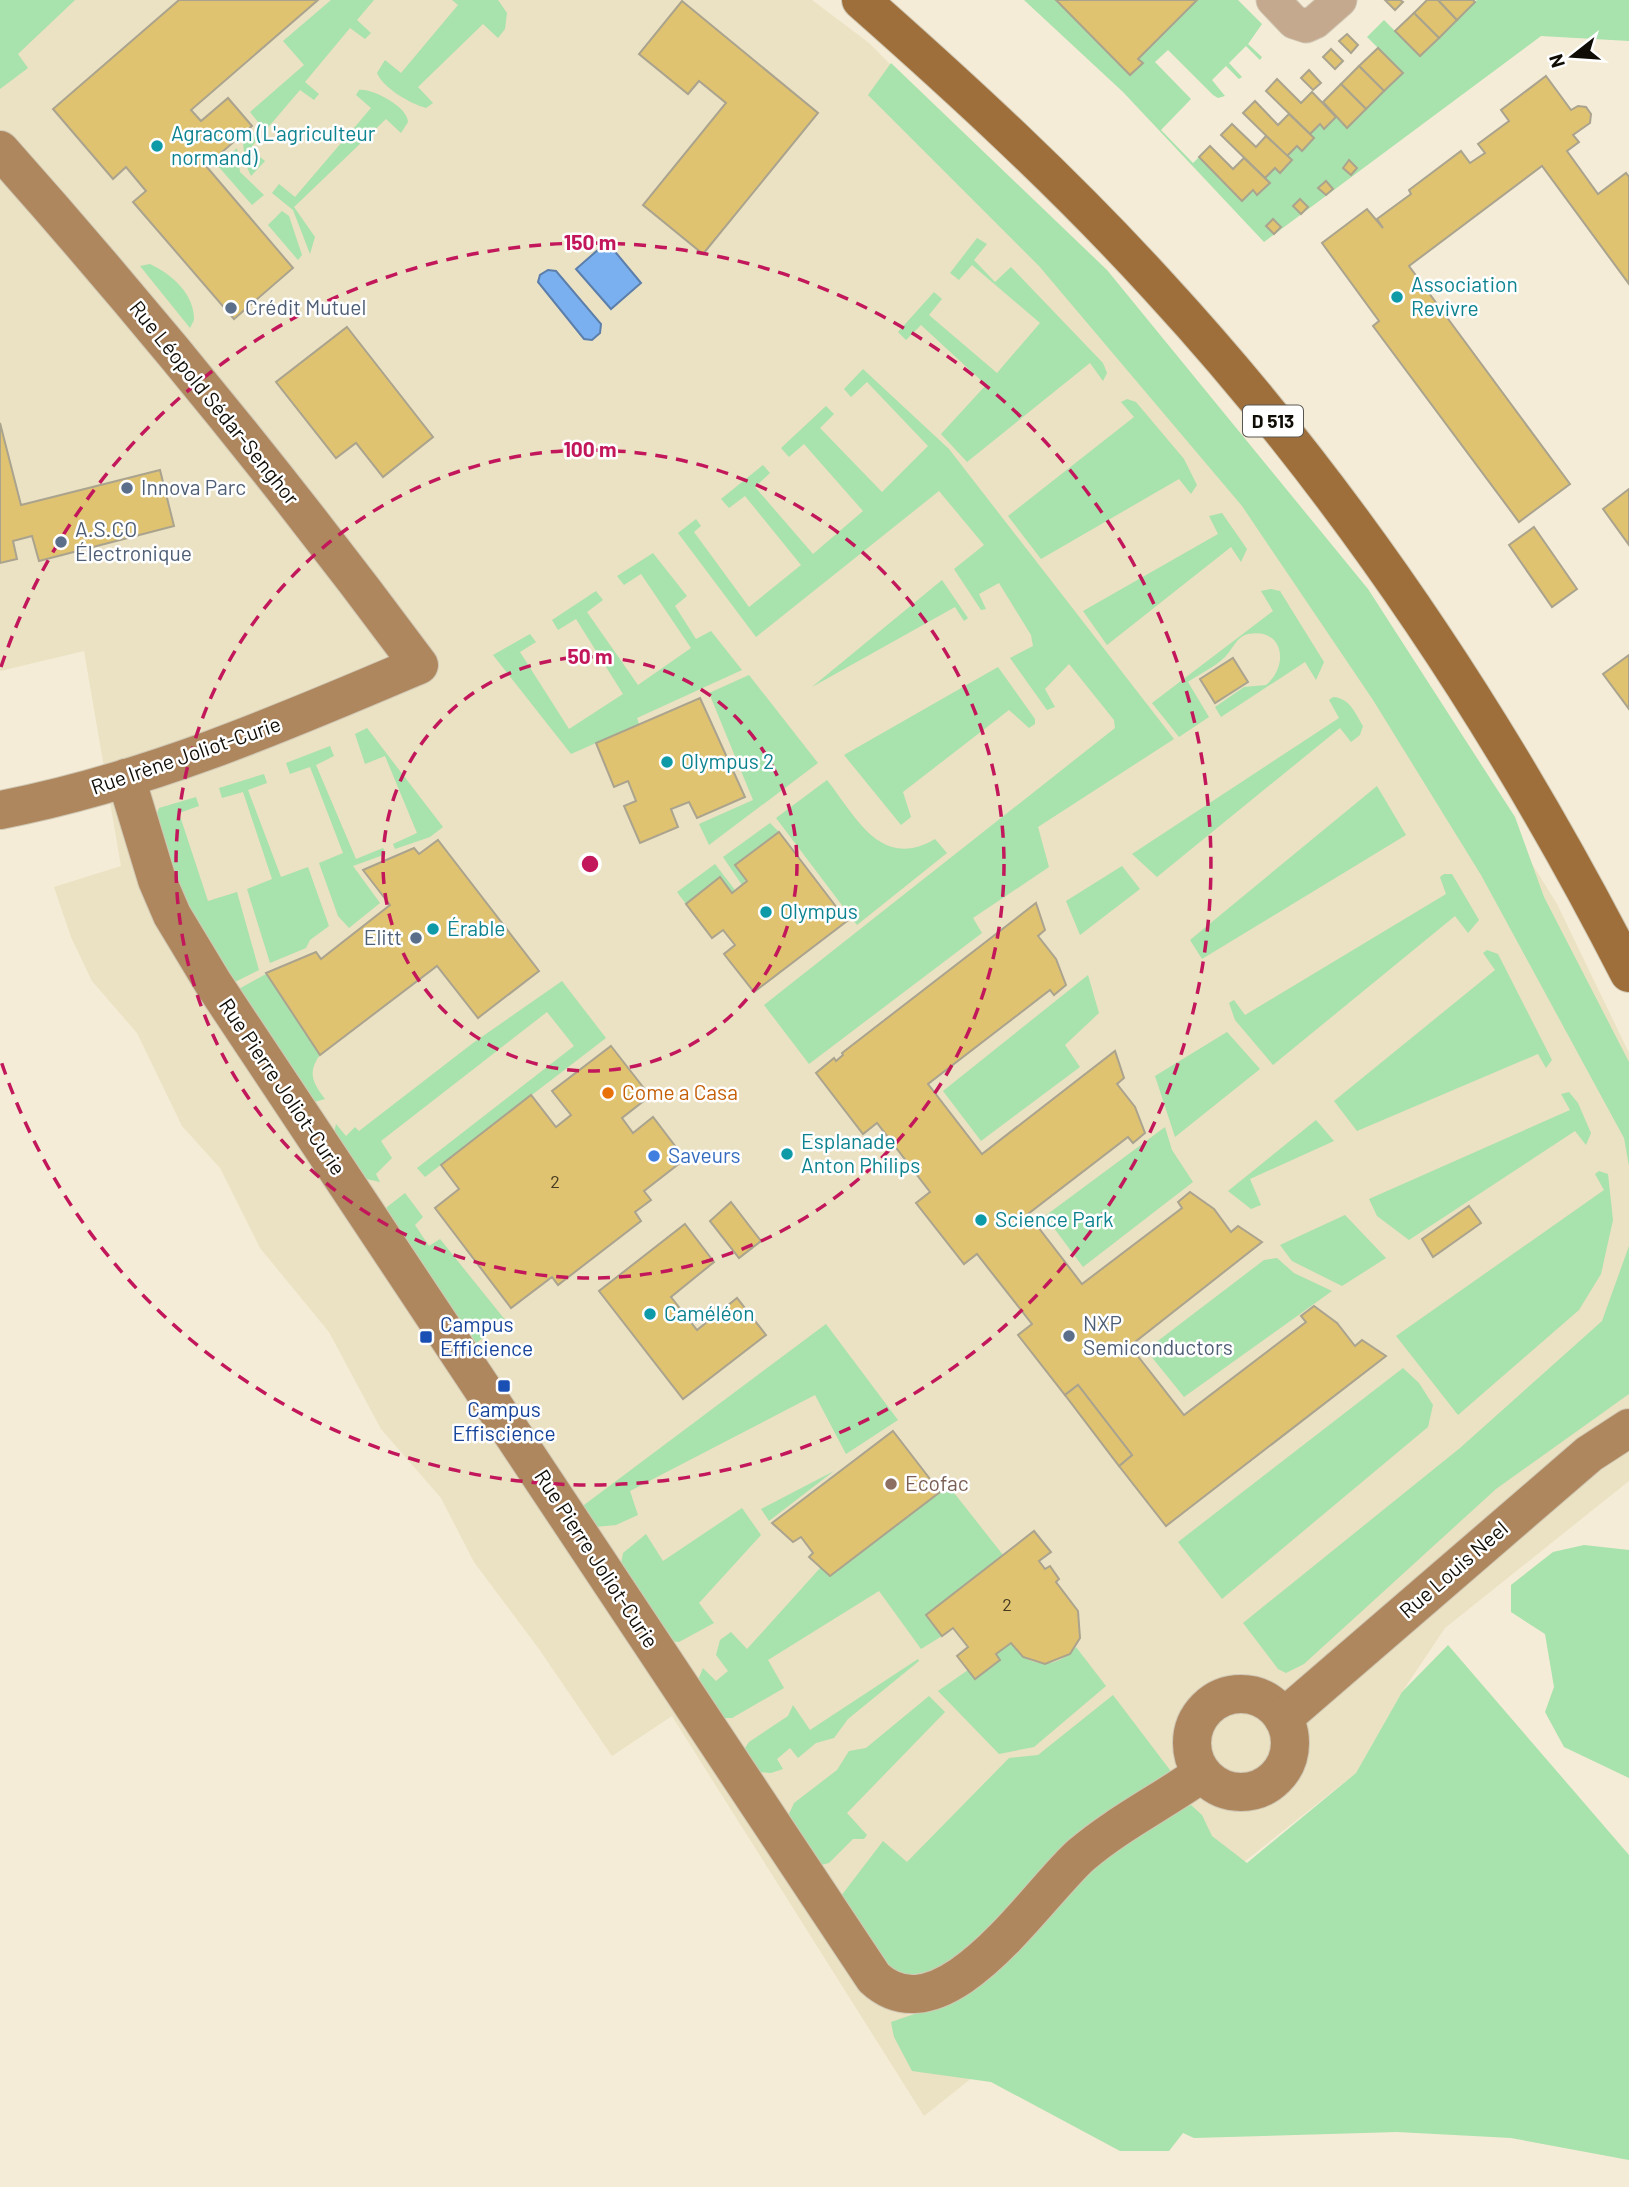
<svg xmlns="http://www.w3.org/2000/svg" width="1629" height="2187" viewBox="0 0 1629 2187" font-family="Barlow,sans-serif">
<style>
.built{fill:#ebe1c3}
.green{fill:#a8e2ad}
.water{fill:#7bb0f0;stroke:#5b7faa;stroke-width:2}
.building{fill:#e0c370;stroke:#aaa38e;stroke-width:2}
.lines{fill:none;stroke-linecap:round;stroke-linejoin:round}
.street-casing{stroke:#d0c8b5;stroke-width:35}
.secondary-casing{stroke:#d0c8b5;stroke-width:40}
.primary-casing{stroke:#d0c8b5;stroke-width:40}
.street{stroke:#c4a98e;stroke-width:33}
.secondary{stroke:#ae875e;stroke-width:38}
.primary{stroke:#9e6f3a;stroke-width:38}
.ring{fill:none;stroke:#c2185b;stroke-width:3.5;stroke-dasharray:12 9}
.culture-dot{fill:#0f9aa8;stroke:#fff;stroke-width:2.5}
.service-dot{fill:#5c6f8a;stroke:#fff;stroke-width:2.5}
.food-dot{fill:#e8710a;stroke:#fff;stroke-width:2.5}
.shop-dot{fill:#3f7fe0;stroke:#fff;stroke-width:2.5}
.transit-dot{fill:#1a4fb4;stroke:#fff;stroke-width:2.5}
.education-dot{fill:#8d6e63;stroke:#fff;stroke-width:2.5}
.labels{text-anchor:middle;stroke-width:5;stroke-linejoin:round;paint-order:stroke}
.number-label{font-size:18px;fill:#443a20}
.shield{fill:#fff;stroke:#585651;stroke-width:2}
.shield-label{font-size:19px;font-weight:bold;fill:#100d06}
.culture-label{font-size:21px;fill:#0d838f;stroke:#fff;text-anchor:start}
.service-label{font-size:21px;fill:#4e5e75;stroke:#fff;text-anchor:start}
.street-label{font-size:21px;fill:#100d06;stroke:#fff}
.food-label{font-size:21px;fill:#c56008;stroke:#fff;text-anchor:start}
.shop-label{font-size:21px;fill:#366cbe;stroke:#fff;text-anchor:start}
.transit-label{font-size:21px;fill:#164399;stroke:#fff;text-anchor:start}
.education-label{font-size:21px;fill:#785e54;stroke:#fff;text-anchor:start}
.centre{fill:#c2185b;stroke:#fff;stroke-width:3.5}
.ring-label{font-size:21px;text-anchor:middle;font-weight:bold;fill:#c2185b;stroke:#fff;stroke-width:5;stroke-linejoin:round;paint-order:stroke}
</style>
<rect width="100%" height="100%" fill="#f4ecd6"/>
<polygon class="built" points="0,0 812,0 869,43 1041,216 1387,631 1557,904 1629,1053 1629,1481 1445,1628 1402,1692 1356,1773 924,2116 672,1716 612,1756 539,1649 474,1562 441,1498 381,1429 329,1332 260,1248 220,1168 182,1126 137,1033 92,981 71,937 54,887 121,866 84,651 0,671"/>
<g class="green">
<polygon points="0,0 75,0 18,54 28,68 0,89"/>
<polygon points="331,0 374,0 357,20 371,33 365,39 350,28 305,82 319,94 314,100 300,90 265,131 250,112 304,65 283,41"/>
<path d="M452 0H498L507 13 505 29 498 38 483 24 418 87 433 103 426 108C411 104 383 88 377 73L385 60 401 73 458 5Z"/>
<polygon points="1024,0 1056,0 1130,75 1143,63 1138,59 1197,0 1238,0 1262,24 1248,44 1262,57 1260,60 1246,46 1229,63 1242,77 1239,79 1226,66 1212,80 1225,96 1218,98 1213,95 1168,50 1155,62 1191,99 1161,130 1193,163 1199,157 1242,201 1253,190 1257,195 1269,183 1265,178 1275,168 1280,172 1291,161 1287,156 1297,146 1302,151 1314,139 1310,134 1320,124 1324,128 1336,117 1347,127 1403,73 1367,37 1384,20 1420,56 1477,0 1629,0 1629,41 1541,36 1264,242 1123,92"/>
<polygon points="891,63 1107,270 1368,589 1515,817 1544,897 1629,1062 1629,1166 1624,1138 1481,875 1373,700 1242,506 1039,266 868,95"/>
<path d="M359 90C372 88 408 107 408 122L401 133 386 119 294 207 315 237 310 254 293 210 272 193 279 184 295 197 371 108 356 95Z"/>
<polygon points="256,132 260,136 250,149 265,161 251,176 245,163 243,142"/>
<polygon points="237,148 240,172 264,195 252,205 218,166"/>
<polygon points="282,211 289,216 302,255 298,260 268,225"/>
<polygon points="977,238 987,244 974,260 995,282 1011,267 1103,363 1107,373 1103,381 1090,363 967,462 941,434 986,385 921,325 906,340 898,332 934,292 942,299 929,315 997,373 1040,323 972,265 959,280 950,273"/>
<path d="M150 264C173 275 194 294 194 320L190 328 140 266Z"/>
<polygon points="863,369 949,449 1174,739 1038,827 1049,867 973,918 982,933 809,1064 764,1005 1115,728 1114,720 1069,664 1045,689 1055,707 1047,710 1010,658 1033,646 1031,635 999,583 979,594 986,609 981,610 954,569 984,545 939,491 756,637 678,533 696,519 701,526 694,532 749,607 801,565 745,496 729,508 721,499 763,465 770,473 755,487 813,554 863,511 804,444 789,457 781,448 826,406 834,414 820,428 882,492 928,446 867,382 851,397 844,389"/>
<polygon points="1127,399 1136,402 1184,459 1197,485 1191,494 1179,479 1041,559 1008,516 1134,417 1121,402"/>
<polygon points="1222,513 1247,549 1241,562 1231,547 1107,645 1083,611 1218,534 1209,516"/>
<polygon points="653,553 687,596 675,606 696,639 711,631 742,670 637,718 639,724 571,754 493,655 530,634 536,642 520,652 569,729 623,694 576,619 558,630 552,620 596,591 603,600 587,612 638,685 691,648 641,574 624,585 617,576"/>
<polygon points="942,580 968,618 964,621 955,607 812,687"/>
<path d="M1271 589 1280 591 1324 662 1316 680 1305 662 1221 717 1215 707 1244 687 1266 685C1290 665 1283 627 1248 634 1236 637 1233 649 1225 657 1215 667 1199 674 1188 682L1209 717 1179 737 1152 703 1273 611 1261 591Z"/>
<polygon points="998,667 1035,719 1035,724 1029,728 1009,710 903,792 911,817 901,825 844,755"/>
<polygon points="749,675 818,763 709,845 699,824 753,800 709,693"/>
<path d="M1333 697C1350 698 1355 713 1363 726L1360 735 1351 742 1340 728 1157 877 1132 854 1339 718 1329 700Z"/>
<polygon points="367,728 443,827 430,837 395,849 393,844 417,833 385,756 365,764 355,734"/>
<polygon points="330,746 334,756 316,765 356,859 383,848 386,854 353,866 380,903 349,928 338,916 319,863 343,853 310,767 290,774 286,763"/>
<polygon points="264,774 267,783 248,790 281,877 308,867 329,926 310,940 306,948 270,963 247,889 272,879 243,792 222,798 219,788"/>
<path d="M827 780C856 817 881 871 935 839L947 853 857 925 776 818Z"/>
<polygon points="1377,786 1406,835 1202,959 1190,940"/>
<polygon points="196,797 199,806 179,813 208,901 237,892 259,970 231,984 191,927 154,820 159,808"/>
<polygon points="770,823 779,832 742,885 723,857"/>
<polygon points="715,864 735,890 732,893 720,878 686,904 677,892"/>
<polygon points="1122,866 1140,889 1080,935 1066,901"/>
<polygon points="1444,874 1452,874 1479,920 1468,933 1455,916 1273,1065 1235,1020 1229,1003 1234,1000 1245,1015 1446,894 1440,877"/>
<polygon points="1487,950 1498,954 1552,1060 1546,1068 1538,1054 1357,1131 1334,1101 1495,970 1483,953"/>
<path d="M266 974 320 1055C307 1073 313 1083 325 1099L311 1103 235 991Z"/>
<polygon points="1088,975 1099,1013 1065,1045 1080,1067 981,1141 943,1091"/>
<polygon points="562,981 606,1038 425,1177 417,1168 574,1046 547,1012 381,1141 392,1158 376,1174 380,1182 362,1178 333,1138 336,1124 346,1136 355,1127 359,1131 473,1043"/>
<polygon points="1227,1032 1260,1069 1175,1137 1155,1076"/>
<polygon points="1569,1092 1578,1103 1591,1133 1586,1145 1575,1131 1409,1240 1377,1216 1369,1199 1570,1110 1561,1094"/>
<polygon points="1316,1120 1334,1141 1250,1179 1261,1205 1251,1209 1228,1191"/>
<polygon points="1165,1127 1172,1150 1193,1182 1083,1267 1045,1216"/>
<polygon points="1599,1171 1608,1174 1613,1220 1601,1274 1579,1310 1458,1415 1396,1336 1604,1190 1595,1174"/>
<polygon points="405,1193 423,1217 415,1225 429,1246 440,1239 506,1321 476,1343 465,1324 456,1329 385,1220 387,1207"/>
<polygon points="1345,1215 1386,1258 1342,1286 1292,1261 1280,1245"/>
<polygon points="1629,1246 1629,1394 1496,1489 1304,1664 1286,1673 1278,1669 1243,1623 1460,1448 1602,1321"/>
<polygon points="1277,1258 1294,1273 1332,1291 1184,1397 1146,1350 1264,1260"/>
<polygon points="826,1324 898,1420 846,1454 815,1395 630,1491 638,1515 616,1525 595,1527 580,1508"/>
<polygon points="1403,1368 1419,1383 1433,1405 1428,1427 1222,1599 1178,1542"/>
<polygon points="834,1471 769,1521 761,1509"/>
<polygon points="951,1489 1003,1555 926,1615 942,1636 921,1649 879,1591 768,1660 784,1688 732,1718 722,1718 698,1680 703,1668 716,1681 728,1671 716,1655 720,1640 731,1632 747,1649 821,1567 938,1493"/>
<polygon points="742,1508 761,1535 699,1603 714,1623 679,1642 669,1641 621,1564 623,1553 646,1534 663,1561"/>
<polygon points="1584,1545 1629,1550 1629,1778 1564,1747 1545,1712 1554,1687 1545,1634 1511,1612 1511,1585 1553,1552"/>
<path d="M1011 1643C1027 1669 1057 1670 1076 1647L1106 1686 1034 1747 999 1754 938 1691 968 1670 976 1679 1000 1660 996 1654Z"/>
<polygon points="1448,1645 1629,1855 1629,2160 1511,2138 1397,2132 1194,2138 1183,2133 1169,2151 1120,2151 991,2082 912,2071 894,2037 891,2022 935,2007 1100,1860 1154,1820 1191,1805 1202,1815 1212,1836 1247,1863 1356,1773 1402,1692"/>
<polygon points="918,1659 919,1661 848,1719 834,1738 816,1743 798,1758 790,1748 777,1759 783,1769 771,1773 758,1772 743,1751 749,1742 788,1716 793,1705 810,1730"/>
<polygon points="1113,1695 1173,1774 955,1968 895,1977 841,1896 883,1841 907,1862 1009,1758 1038,1755"/>
<polygon points="929,1696 945,1712 847,1813 867,1835 864,1839 853,1839 829,1863 821,1865 789,1825 789,1814 794,1803 837,1770 849,1751 866,1748"/>
</g>
<g class="water">
<polygon points="607,242 641,283 611,309 576,269"/>
<polygon points="548,270 556,271 601,324 600,333 592,340 584,339 538,282 540,275"/>
</g>
<g class="building">
<polygon points="179,0 318,0 191,110 201,121 228,98 252,126 206,166 293,268 234,319 133,202 146,191 126,167 113,179 53,109"/>
<polygon points="1056,0 1197,0 1138,59 1143,63 1130,75"/>
<polygon points="1385,0 1400,0 1403,2 1395,10"/>
<polygon points="1427,0 1438,0 1457,20 1439,38 1414,13"/>
<polygon points="1438,0 1473,0 1475,2 1457,20"/>
<polygon points="682,1 818,113 703,254 643,205 726,103 699,81 688,94 639,54"/>
<polygon points="1414,13 1439,38 1420,56 1395,31"/>
<polygon points="1347,34 1358,45 1351,53 1339,41"/>
<polygon points="1378,48 1403,73 1384,91 1359,66"/>
<polygon points="1331,49 1343,61 1335,69 1323,57"/>
<polygon points="1359,66 1384,91 1366,109 1341,84"/>
<polygon points="1309,70 1321,83 1313,90 1301,78"/>
<polygon points="1546,76 1571,110 1578,106 1586,107 1591,114 1590,123 1573,135 1579,142 1567,151 1598,194 1626,173 1629,177 1629,284 1542,166 1409,266 1570,484 1519,522 1373,326 1379,321 1322,243 1367,209 1383,228 1377,219 1411,194 1409,190 1461,151 1470,163 1485,153 1478,144 1509,121 1501,110"/>
<polygon points="1277,79 1301,103 1312,92 1336,117 1324,129 1320,124 1310,134 1266,91"/>
<polygon points="1341,84 1366,109 1347,128 1323,102"/>
<polygon points="1255,101 1278,125 1289,114 1314,138 1302,151 1297,146 1287,156 1243,113"/>
<polygon points="1232,124 1256,147 1266,136 1292,160 1280,173 1275,168 1265,178 1221,135"/>
<polygon points="1210,146 1233,169 1244,158 1270,183 1257,195 1253,190 1242,201 1199,157"/>
<polygon points="1349,160 1357,168 1351,175 1343,168"/>
<polygon points="1326,181 1333,189 1326,195 1318,188"/>
<polygon points="1300,199 1308,207 1301,214 1293,206"/>
<polygon points="1273,219 1281,227 1274,234 1266,226"/>
<polygon points="347,327 433,437 383,477 356,443 336,458 276,382"/>
<polygon points="0,423 21,505 160,470 174,526 39,561 32,536 13,541 17,559 0,563"/>
<polygon points="1629,489 1629,545 1603,509"/>
<polygon points="1534,527 1577,589 1552,607 1509,545"/>
<polygon points="1629,655 1629,709 1603,674"/>
<polygon points="1233,658 1248,682 1215,703 1200,679"/>
<polygon points="700,698 745,797 697,818 689,802 671,809 678,827 640,843 624,806 636,801 628,781 614,787 596,743"/>
<polygon points="779,832 847,921 754,992 724,954 735,945 723,930 712,938 686,904 720,877 732,893 747,881 735,865"/>
<polygon points="438,840 539,971 478,1018 437,966 320,1055 266,973 316,952 321,959 390,905 363,870 414,848 419,854"/>
<polygon points="1036,903 1045,930 1038,936 1056,959 1066,985 1054,995 1050,990 928,1084 982,1154 1115,1051 1124,1078 1117,1084 1135,1107 1145,1133 1133,1143 1128,1137 1028,1214 1082,1284 1182,1208 1178,1202 1190,1192 1214,1209 1231,1232 1238,1226 1262,1242 1130,1346 1184,1415 1306,1322 1301,1316 1314,1306 1337,1323 1355,1346 1362,1340 1386,1356 1166,1526 1119,1466 1132,1455 1078,1385 1065,1395 1018,1335 1032,1324 977,1254 964,1264 916,1203 930,1192 877,1123 863,1134 816,1073 834,1058 836,1061 843,1055 842,1053"/>
<polygon points="611,1046 650,1096 622,1118 633,1133 653,1117 685,1159 644,1191 651,1200 635,1212 641,1221 558,1285 552,1277 511,1308 435,1208 459,1189 441,1165 531,1095 556,1127 571,1115 552,1091"/>
<polygon points="731,1202 761,1241 739,1258 710,1221"/>
<polygon points="1469,1206 1481,1223 1433,1257 1422,1239"/>
<polygon points="685,1224 714,1262 671,1297 697,1330 737,1298 766,1335 683,1399 599,1291"/>
<polygon points="1078,1385 1132,1455 1119,1466 1065,1395"/>
<polygon points="893,1431 940,1492 830,1576 809,1557 813,1553 801,1537 793,1542 772,1523"/>
<polygon points="1034,1531 1051,1552 1039,1561 1045,1569 1050,1566 1059,1579 1056,1582 1078,1611 1080,1638 1070,1654 1045,1664 1023,1657 1011,1643 996,1654 1000,1660 975,1679 957,1656 968,1647 953,1628 942,1636 926,1615"/>
</g>
<g class="lines">
<g class="street-casing">
<polyline id="street" points="1273,0 1294,22 1306,26 1315,22 1340,0"/>
</g>
<g class="secondary-casing">
<g id="secondary">
<path d="M0 150C147 315 287 487 419 665 283 723 146 782 0 810"/>
<path d="M126 778 157 880 172 915 213 983 874 1978C943 2042 1035 1896 1081 1855 1117 1824 1163 1801 1201 1774"/>
<circle cx="1241" cy="1743" r="49"/>
<polyline points="1283,1718 1589,1454 1629,1428"/>
</g>
</g>
<g class="primary-casing">
<path id="primary" d="M861 0C964 91 1066 185 1159 287 1348 492 1502 725 1629 973"/>
</g>
<use href="#street" class="street"/>
<use href="#secondary" class="secondary"/>
<use href="#primary" class="primary"/>
</g>
<g class="ring">
<circle cx="590" cy="864" r="207"/>
<circle cx="590" cy="864" r="414"/>
<path d="M1 667A621 621 0 1 1 1 1061"/>
</g>
<g class="culture-dot">
<circle cx="157" cy="146" r="7"/>
<circle cx="1397" cy="297" r="7"/>
<circle cx="667" cy="762" r="7"/>
<circle cx="766" cy="912" r="7"/>
<circle cx="433" cy="929" r="7"/>
<circle cx="787" cy="1154" r="7"/>
<circle cx="981" cy="1220" r="7"/>
<circle cx="650" cy="1314" r="7"/>
</g>
<g class="service-dot">
<circle cx="231" cy="308" r="7"/>
<circle cx="127" cy="488" r="7"/>
<circle cx="61" cy="542" r="7"/>
<circle cx="416" cy="938" r="7"/>
<circle cx="1069" cy="1336" r="7"/>
</g>
<circle class="food-dot" cx="608" cy="1093" r="7"/>
<circle class="shop-dot" cx="654" cy="1156" r="7"/>
<g class="transit-dot">
<rect x="419" y="1330" width="14" height="14" rx="3.5"/>
<rect x="497" y="1379" width="14" height="14" rx="3.5"/>
</g>
<circle class="education-dot" cx="891" cy="1484" r="7"/>
<g class="labels">
<g class="number-label">
<text x="555" y="1188">2</text>
<text x="1007" y="1611">2</text>
</g>
<rect class="shield" x="1243" y="405.5" width="60" height="31" rx="5"/>
<g class="shield-label">
<text x="1273" y="428">D 513</text>
</g>
<g class="culture-label">
<text x="171" y="141">Agracom (L'agriculteur<tspan x="171" dy="24">normand)</tspan></text>
<text x="1411" y="292">Association<tspan x="1411" dy="24">Revivre</tspan></text>
<text x="681" y="769">Olympus 2</text>
<text x="780" y="919">Olympus</text>
<text x="447" y="936">Érable</text>
<text x="801" y="1149">Esplanade<tspan x="801" dy="24">Anton Philips</tspan></text>
<text x="995" y="1227">Science Park</text>
<text x="664" y="1321">Caméléon</text>
</g>
<g class="service-label">
<text x="245" y="315">Crédit Mutuel</text>
<text x="141" y="495">Innova Parc</text>
<text x="75" y="537">A.S.CO<tspan x="75" dy="24">Électronique</tspan></text>
<text x="402" y="945" text-anchor="end">Elitt</text>
<text x="1083" y="1331">NXP<tspan x="1083" dy="24">Semiconductors</tspan></text>
</g>
<g class="street-label">
<text transform="translate(214 403) rotate(51)" y="7">Rue Léopold Sédar-Senghor</text>
<text transform="translate(186 756) rotate(-19)" y="7">Rue Irène Joliot-Curie</text>
<text transform="translate(282 1087) rotate(56)" y="7">Rue Pierre Joliot-Curie</text>
<text transform="translate(596 1559) rotate(57)" y="7">Rue Pierre Joliot-Curie</text>
<text transform="translate(1454 1570) rotate(-41)" y="7">Rue Louis Neel</text>
</g>
<g class="food-label">
<text x="622" y="1100">Come a Casa</text>
</g>
<g class="shop-label">
<text x="668" y="1163">Saveurs</text>
</g>
<g class="transit-label">
<text x="440" y="1332">Campus<tspan x="440" dy="24">Efficience</tspan></text>
<text x="504" y="1417" text-anchor="middle">Campus<tspan x="504" dy="24">Effiscience</tspan></text>
</g>
<g class="education-label">
<text x="905" y="1491">Ecofac</text>
</g>
</g>
<circle cx="590" cy="864" r="10" class="centre"/>
<g class="ring-label">
<text x="590" y="250">150 m</text>
<text x="590" y="457">100 m</text>
<text x="590" y="664">50 m</text>
</g>
<g transform="translate(1573 56) rotate(253)" stroke="#ffffff" stroke-width="5" paint-order="stroke">
<path d="M0-5L12 26L0 18L-12 26Z" fill="#100d06"/>
<text y="-10" font-size="19" font-weight="bold" text-anchor="middle" fill="#100d06">N</text>
</g>
</svg>
